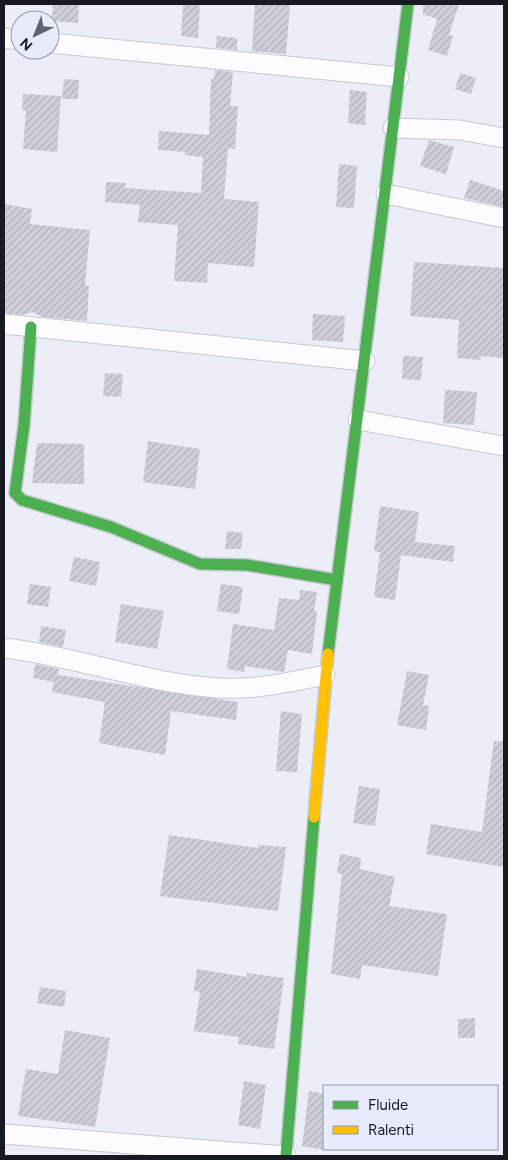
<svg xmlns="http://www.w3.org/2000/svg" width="508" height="1160" viewBox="0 0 508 1160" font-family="Figtree,sans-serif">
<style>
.building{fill:url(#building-hatch)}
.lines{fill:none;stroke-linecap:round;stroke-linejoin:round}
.street-casing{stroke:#c7c9d2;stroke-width:21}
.fast-casing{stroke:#c7c9d2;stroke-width:14}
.slow-casing{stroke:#c7c9d2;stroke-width:14}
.street{stroke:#fcfcfe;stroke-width:19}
.fast{stroke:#4caf50;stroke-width:11}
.slow{stroke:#ffc107;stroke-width:11}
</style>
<defs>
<pattern id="building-hatch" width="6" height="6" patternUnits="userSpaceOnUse" patternTransform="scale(1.25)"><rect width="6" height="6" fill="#ced0d9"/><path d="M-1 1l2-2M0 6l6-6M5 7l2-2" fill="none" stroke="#b0b2ba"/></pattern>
</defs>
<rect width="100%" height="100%" fill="#eceef7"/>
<g class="building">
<polygon points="53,4 79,4 78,23 52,21"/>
<polygon points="183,4 200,4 198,38 181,36"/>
<polygon points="255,4 290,4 286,54 252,51"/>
<polygon points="423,4 459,4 449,35 453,36 447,56 428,50 437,19 423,14"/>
<polygon points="217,36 237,38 237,50 216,48"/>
<polygon points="215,70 233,72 230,106 238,106 235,149 228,148 224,199 259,202 254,267 208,263 207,283 174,281 178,225 138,222 140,205 105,202 106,182 126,183 125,188 201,193 203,157 185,155 185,152 158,150 159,131 209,135 211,79 214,79"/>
<polygon points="460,73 476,78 471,94 455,89"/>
<polygon points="64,79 79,80 78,99 62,99"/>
<polygon points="350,90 367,92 365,125 348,123"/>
<polygon points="23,94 61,96 57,152 23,149 26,111 22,110"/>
<polygon points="429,140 454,147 446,174 420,166"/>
<polygon points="339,164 357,166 354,208 336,207"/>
<polygon points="470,180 504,191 504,207 464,198"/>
<polygon points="4,204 32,209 30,224 90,230 85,285 89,286 87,321 42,317 33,312 22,315 4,313"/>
<polygon points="414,262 504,268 504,358 481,356 480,360 457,358 459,320 410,316"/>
<polygon points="313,314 345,316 343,342 312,340"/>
<polygon points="403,356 423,357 421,380 402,379"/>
<polygon points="105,373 123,374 121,397 103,396"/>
<polygon points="445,390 477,392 474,425 443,423"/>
<polygon points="148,441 200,449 195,489 143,482"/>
<polygon points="37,443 84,444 84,484 32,483"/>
<polygon points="380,506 419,512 415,542 455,546 453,562 401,555 395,600 374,597 380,552 374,551"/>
<polygon points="227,531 243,533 241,549 225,549"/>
<polygon points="74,557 100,562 96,586 69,581"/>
<polygon points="30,584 51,587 48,607 27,604"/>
<polygon points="221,584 243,587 239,614 217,611"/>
<polygon points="300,590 317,592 314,611 317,611 312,654 288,650 284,672 245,666 244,672 227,669 233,624 274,630 279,598 299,600"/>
<polygon points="121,604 164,611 157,649 115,642"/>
<polygon points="41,626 66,630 63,647 39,642"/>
<polygon points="35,664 59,669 58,675 238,702 236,720 171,711 165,755 99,743 105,702 52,692 54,682 33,678"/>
<polygon points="407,671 429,675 423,705 429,706 426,730 397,725"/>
<polygon points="281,711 302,714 297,772 276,771"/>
<polygon points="494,741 504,741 504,867 426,854 431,824 482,832"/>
<polygon points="359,786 380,789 375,826 353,823"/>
<polygon points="169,835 258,848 258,845 286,847 278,911 160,896"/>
<polygon points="340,854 361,858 360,869 395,877 389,906 447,914 438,976 362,965 360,979 331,974 342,874 337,873"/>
<polygon points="197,969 247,977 247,973 284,978 274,1049 238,1044 239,1037 194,1031 200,992 194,991"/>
<polygon points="40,987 66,991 64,1007 37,1003"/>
<polygon points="475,1018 475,1038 458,1038 458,1019"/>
<polygon points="65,1030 110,1038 95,1127 18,1116 26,1069 58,1074"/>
<polygon points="244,1081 266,1085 260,1129 238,1125"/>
<polygon points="309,1091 324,1094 324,1150 302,1146"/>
</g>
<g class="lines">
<g class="street-casing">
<g id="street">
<polyline points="4,38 20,40"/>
<polyline points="50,43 399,77"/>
<polyline points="393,128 460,130 504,138"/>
<polyline points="386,194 504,218"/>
<polyline points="4,324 365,361"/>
<polyline points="358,420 504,446"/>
<path d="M4 648C76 656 147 684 220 688 256 690 290 682 325 675"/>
<polyline points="4,1134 286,1156"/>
</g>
</g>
<g class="fast-casing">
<g id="fast">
<polyline points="31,327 24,425 15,493 22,500 111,527 200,564 247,565 337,580"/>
<polyline points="328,654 408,4"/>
<polyline points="286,1156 314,817"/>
</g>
</g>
<g class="slow-casing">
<polyline id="slow" points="314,817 328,654"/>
</g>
<use href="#street" class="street"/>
<use href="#fast" class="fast"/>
<use href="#slow" class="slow"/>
</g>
<rect width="508" height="1160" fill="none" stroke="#171923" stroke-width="10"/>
<rect x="323" y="1085" width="175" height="65" fill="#e7ebfc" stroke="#9497a5"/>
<rect x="333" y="1101" width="25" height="8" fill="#4caf50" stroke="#9497a5"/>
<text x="368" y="1110" font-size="15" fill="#171923">Fluide</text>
<rect x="333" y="1126" width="25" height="8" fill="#ffc107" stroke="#9497a5"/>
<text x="368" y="1135" font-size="15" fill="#171923">Ralenti</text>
<g transform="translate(35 35) rotate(223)"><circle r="24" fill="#e7ebfc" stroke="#9497a5"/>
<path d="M0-4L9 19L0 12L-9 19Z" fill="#62646d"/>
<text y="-8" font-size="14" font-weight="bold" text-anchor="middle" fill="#171923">N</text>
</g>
</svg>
